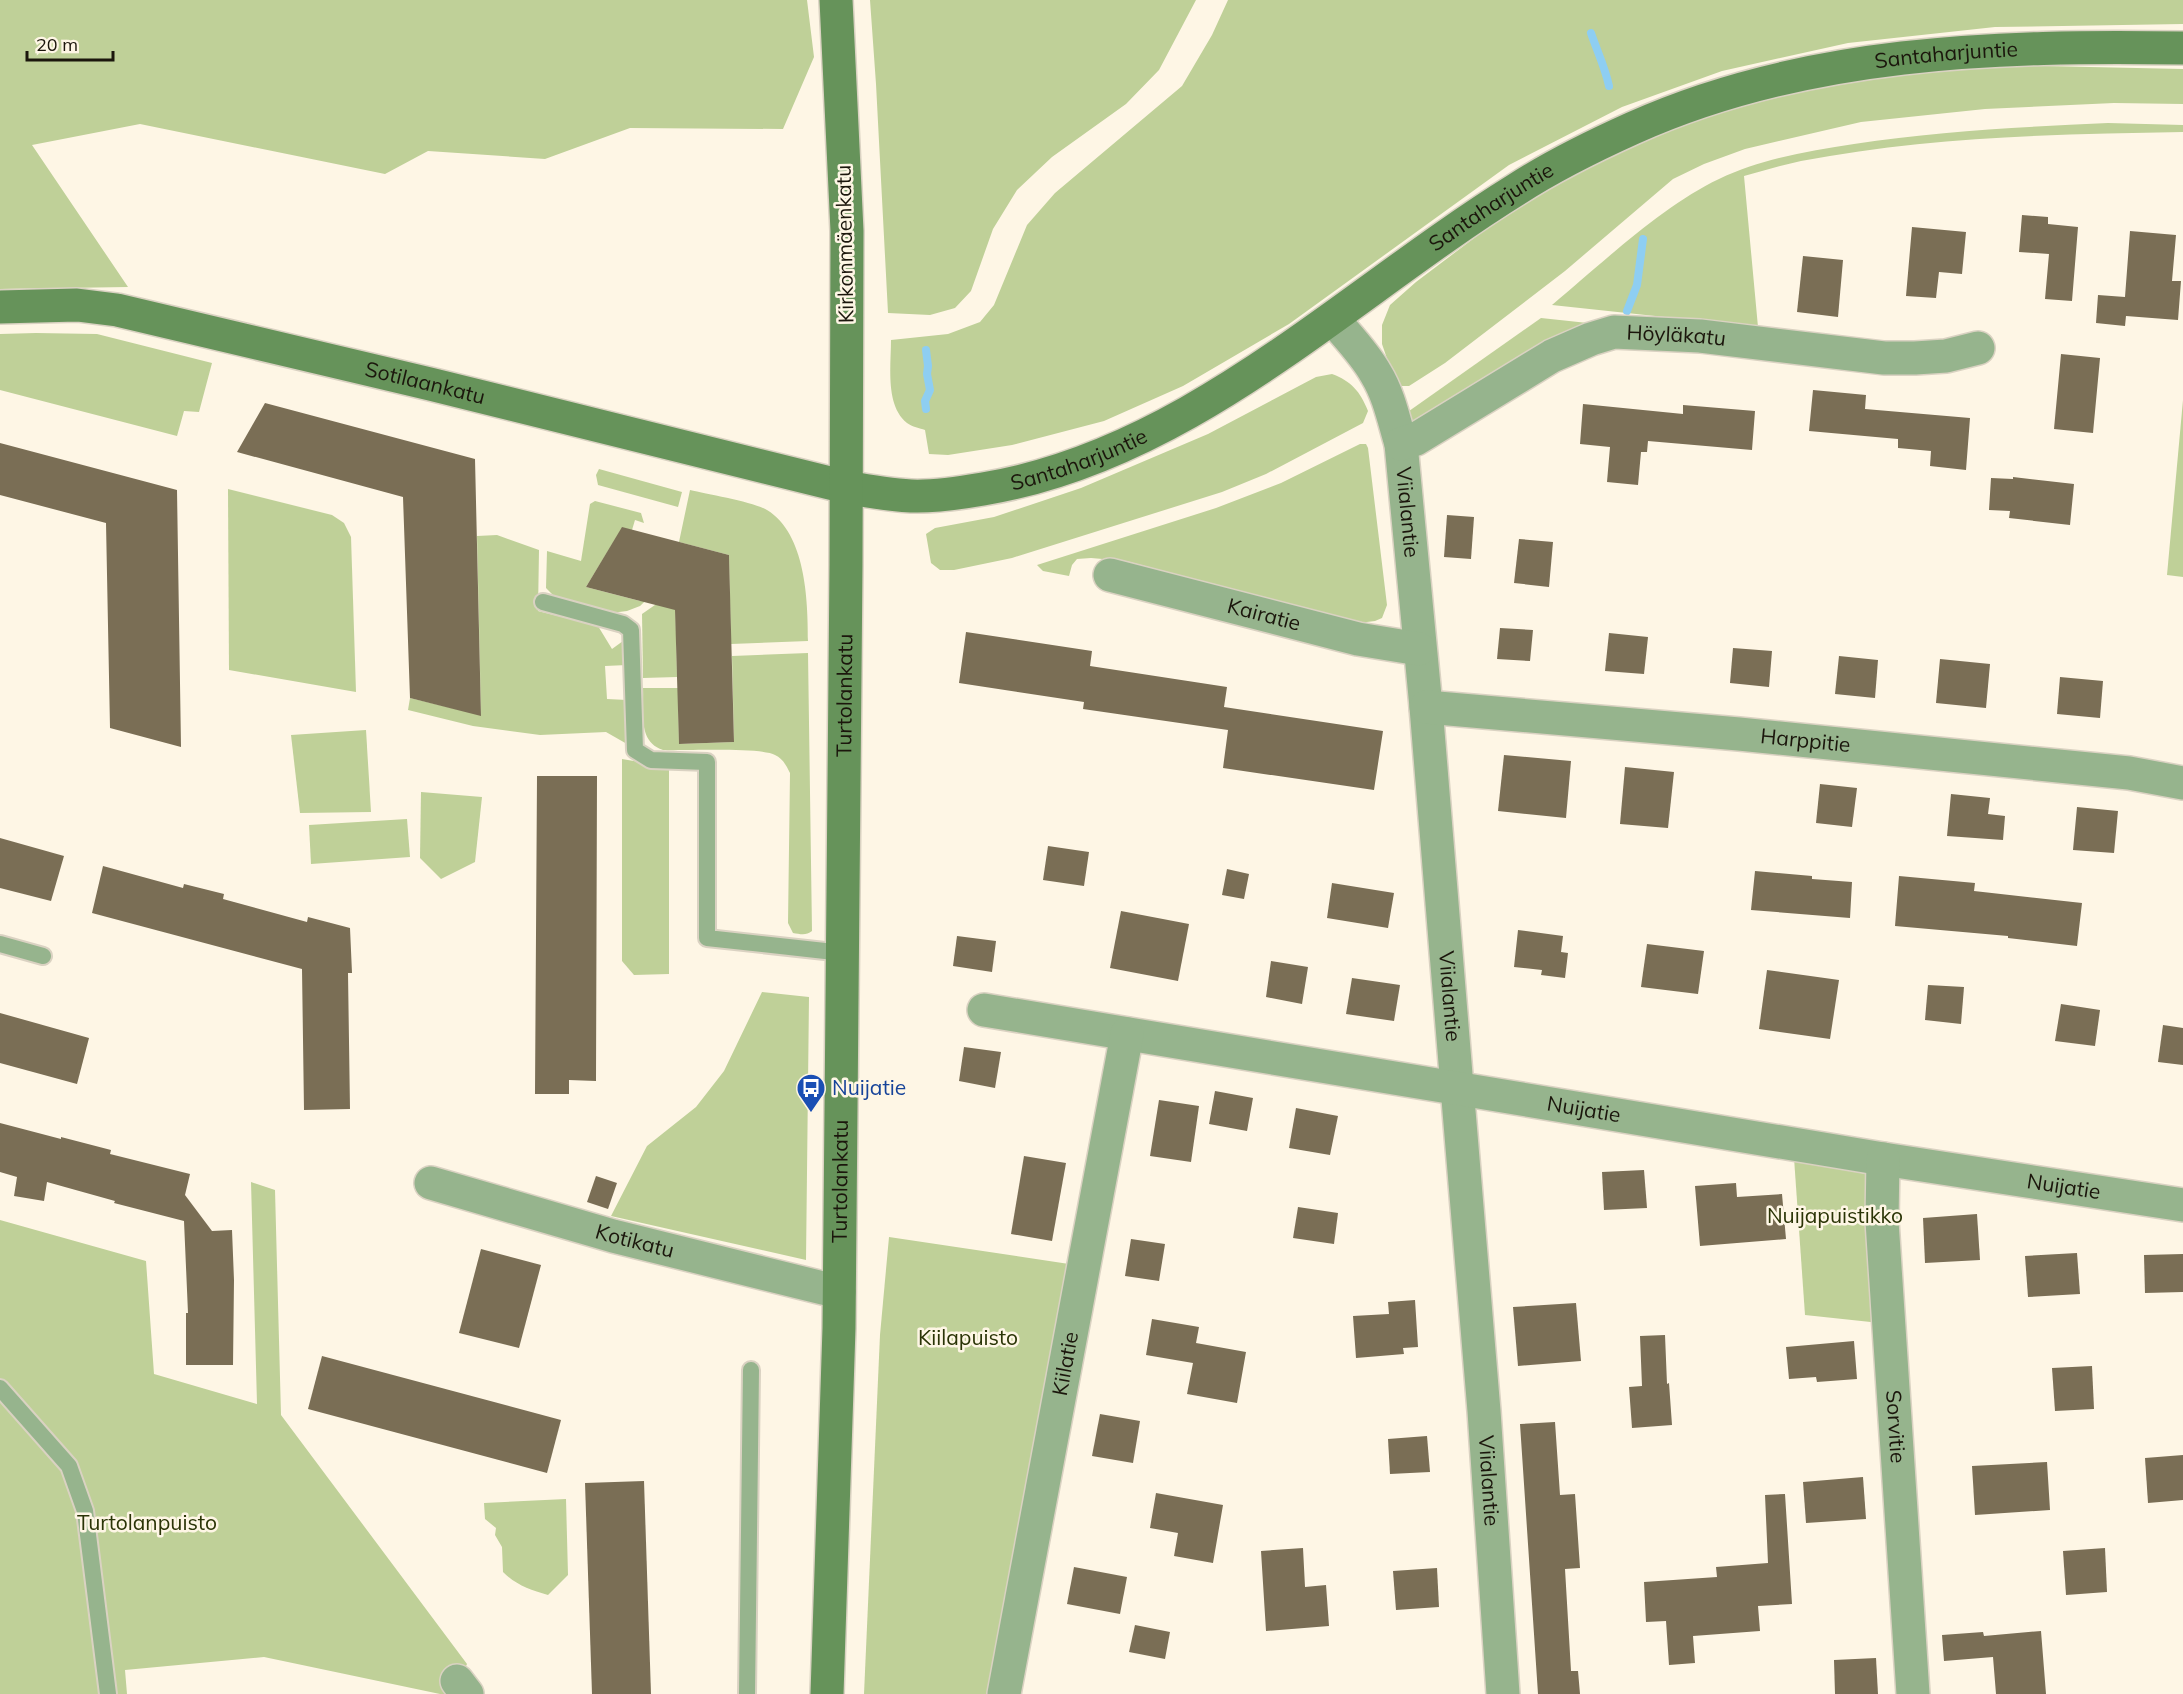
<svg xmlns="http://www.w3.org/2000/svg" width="2183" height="1694" viewBox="0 0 2183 1694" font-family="Mulish,sans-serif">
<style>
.green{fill:#bfd098}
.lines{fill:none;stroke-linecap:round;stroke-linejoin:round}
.stream{stroke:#8ecef2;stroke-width:8}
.building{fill:#7a6e55}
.lane-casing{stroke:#dad2c2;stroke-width:20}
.street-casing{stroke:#dad2c2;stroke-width:36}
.secondary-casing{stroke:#dad2c2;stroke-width:36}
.lane{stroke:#96b48d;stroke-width:16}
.street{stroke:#96b48d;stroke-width:33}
.secondary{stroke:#66935a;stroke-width:33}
.labels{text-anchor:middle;stroke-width:5;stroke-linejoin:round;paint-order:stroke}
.street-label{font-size:21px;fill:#1b160c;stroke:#fef6e5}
.transit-label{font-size:21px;fill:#164399;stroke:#fef6e5;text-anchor:start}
.park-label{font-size:21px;fill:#2a3406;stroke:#fef6e5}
</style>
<rect width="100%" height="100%" fill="#fef6e5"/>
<g class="green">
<polygon points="0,0 807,0 814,57 783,129 630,128 545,159 428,151 385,174 140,124 32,145 128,287 0,289"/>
<polygon points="870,0 1196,0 1159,70 1126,104 1052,157 1017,190 993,229 971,291 955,308 930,315 888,313 876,84"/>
<path d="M1228 0H2183V24L1995 27 1848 43 1722 71 1622 107 1509 165 1289 324 1183 386 1104 421 1012 445 948 455 929 454 925 430C920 428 912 427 907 423 885 405 891 366 891 340L948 334 980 322 994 305 1027 225 1055 193 1182 86 1212 35Z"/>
<polygon points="1992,65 2183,69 2183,104 2114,103 1985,109 1861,122 1745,149 1704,164 1673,179 1565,271 1445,363 1409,386 1401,386 1395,382 1382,344 1382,325 1390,305 1416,282 1494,223 1576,171 1646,135 1806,85 1903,72"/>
<path d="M2108 123 2183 125V132C2055 134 1927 137 1801 161 1782 165 1763 171 1744 176L1758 327 1552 305C1601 264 1662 206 1719 179 1761 159 1808 151 1854 144 1938 131 2023 127 2108 123Z"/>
<polygon points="1541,318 1597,324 1417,426 1402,416"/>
<polygon points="36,333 97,334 212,363 199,412 184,411 177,436 0,390 0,334"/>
<path d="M1332 374C1351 381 1360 391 1368 411L1363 423 1266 474 1222 492 1012 558 954 570H940L931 563 926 534 935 528 994 517 1081 488 1208 434 1316 377Z"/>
<polygon points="2183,400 2183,577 2167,575"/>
<polygon points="1360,444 1366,444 1368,448 1387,605 1382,618 1375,621 1359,623 1126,561 1091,558 1077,559 1072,565 1069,576 1043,571 1037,565 1216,508 1281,483"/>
<polygon points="599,469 682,492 678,507 598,485 596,475"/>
<polygon points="228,489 332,515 344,523 351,537 356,692 229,670"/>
<path d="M690 490C707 494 754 502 767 510 806 534 808 600 808 641L731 644 729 555 679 542Z"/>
<polygon points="595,501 641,513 644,523 635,520 632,530 622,528 586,587 640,601 666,581 640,606 627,611 611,613 555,597 546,588 547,551 581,561 590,504"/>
<polygon points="497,535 539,550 538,611 598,626 612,649 623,641 627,665 605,666 607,699 627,700 627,744 606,732 540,735 473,726 408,710 410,698 481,715 477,536"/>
<polygon points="675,591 677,677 643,678 642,614"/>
<path d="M808 653 812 931C806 936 800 934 793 933L788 923 790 773C786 765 783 759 775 755 761 747 684 751 663 750 637 741 644 712 643 688H678L679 744 734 742 732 656Z"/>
<polygon points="366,730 371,812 300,813 291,735"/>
<polygon points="622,759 669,767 669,974 634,975 622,961"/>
<polygon points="421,792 482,797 475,862 441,879 420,858"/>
<polygon points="407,819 410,857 311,864 309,825"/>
<polygon points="762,992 809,997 806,1260 611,1216 647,1146 696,1107 724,1071"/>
<polygon points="1794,1158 1870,1175 1880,1323 1805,1315"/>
<polygon points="251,1182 275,1190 281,1415 467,1664 453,1694 440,1694 264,1657 125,1670 127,1694 0,1694 0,1220 146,1261 154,1374 257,1404"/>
<polygon points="889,1237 1069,1264 990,1694 864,1694 880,1335"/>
<path d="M566 1499 568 1575 548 1595C530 1590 516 1585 503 1572L502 1547 495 1535 496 1528 485 1519 484 1503Z"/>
</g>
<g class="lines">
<g class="stream">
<path d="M1591 33C1597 51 1605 67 1609 86"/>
<polyline points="1627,311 1637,285 1643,239"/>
<polyline points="926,350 928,366 927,374 930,390 925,401 926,409"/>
</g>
</g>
<g class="building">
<polygon points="2022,215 2048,217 2048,224 2078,227 2072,301 2045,299 2049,254 2019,252"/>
<polygon points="1912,227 1966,232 1962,274 1939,272 1936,298 1906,296"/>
<polygon points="2130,231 2176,235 2172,281 2181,281 2178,320 2126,316 2125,326 2096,323 2098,295 2125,297"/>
<polygon points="1803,256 1843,260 1838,317 1797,312"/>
<polygon points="2061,354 2100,358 2093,433 2054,429"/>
<polygon points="1813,390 1866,395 1865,409 1970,418 1966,470 1930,466 1931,451 1898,448 1898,439 1809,431"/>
<polygon points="265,403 475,459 481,716 410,698 403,497 237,452"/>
<polygon points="1583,404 1683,414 1683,405 1755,411 1752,450 1648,441 1647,452 1641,452 1638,485 1607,482 1610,447 1580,444"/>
<polygon points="0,443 177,490 181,747 110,728 106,523 0,495"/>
<polygon points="2013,477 2074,484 2070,525 2009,518 2010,511 1989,510 1991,478 2013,479"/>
<polygon points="1447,515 1474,517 1471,559 1444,557"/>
<polygon points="622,527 729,555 734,742 679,744 675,610 586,587"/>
<polygon points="1519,539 1553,542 1549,587 1514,583"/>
<polygon points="1500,628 1533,630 1530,661 1497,659"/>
<polygon points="966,632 1092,651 1090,666 1227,687 1224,707 1383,731 1374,790 1223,768 1228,730 1083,709 1084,702 959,683"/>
<polygon points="1609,633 1648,637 1644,674 1605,671"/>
<polygon points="1733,648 1772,651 1769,687 1730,683"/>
<polygon points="1839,656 1878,660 1875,698 1835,694"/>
<polygon points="1940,659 1990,664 1986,708 1936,703"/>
<polygon points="2060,677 2103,681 2100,718 2057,714"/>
<polygon points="1504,755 1571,761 1566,818 1498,811"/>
<polygon points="1625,767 1674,772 1668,828 1620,824"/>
<polygon points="537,776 597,776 596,1081 569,1080 569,1094 535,1094"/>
<polygon points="1820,784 1857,788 1852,827 1816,823"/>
<polygon points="1951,794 1990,798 1988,814 2005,816 2003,840 1947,836"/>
<polygon points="2077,807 2118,811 2114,853 2073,850"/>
<polygon points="0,838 64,856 51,901 0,888"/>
<polygon points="1048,846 1089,852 1084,886 1043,880"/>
<polygon points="103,866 183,888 184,884 224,894 223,899 307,922 308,917 350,928 352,973 348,973 350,1109 304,1110 302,969 92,913"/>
<polygon points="1227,869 1249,874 1244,899 1222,895"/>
<polygon points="1755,871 1812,876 1812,879 1852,882 1850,918 1751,910"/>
<polygon points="1899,876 1975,883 1974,891 2082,903 2077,946 2008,938 2008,936 1895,926"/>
<polygon points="1332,883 1394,893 1388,928 1327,918"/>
<polygon points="1121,911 1189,924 1178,981 1110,968"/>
<polygon points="1518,930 1563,936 1561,952 1568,953 1565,978 1541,975 1542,970 1514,967"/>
<polygon points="957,936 996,941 992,972 953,966"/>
<polygon points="1647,944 1704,951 1698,994 1641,987"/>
<polygon points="1271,961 1308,967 1302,1004 1266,997"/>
<polygon points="1767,970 1839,980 1830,1039 1759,1029"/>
<polygon points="1352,978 1400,985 1394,1021 1346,1014"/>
<polygon points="1928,985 1964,987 1961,1024 1925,1020"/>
<polygon points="2061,1004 2100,1010 2095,1046 2055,1041"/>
<polygon points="0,1013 89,1038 77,1084 0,1063"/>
<polygon points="2163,1025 2183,1028 2183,1065 2158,1062"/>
<polygon points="964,1047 1001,1052 995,1088 959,1081"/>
<polygon points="1215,1091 1253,1098 1247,1131 1209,1124"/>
<polygon points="1159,1100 1199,1106 1191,1162 1150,1156"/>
<polygon points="1296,1108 1338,1116 1330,1155 1289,1148"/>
<polygon points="0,1123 61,1139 61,1137 111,1150 110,1154 190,1174 185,1195 212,1231 232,1230 234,1280 233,1365 186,1365 186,1313 188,1313 184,1221 114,1203 115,1201 47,1182 44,1201 14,1196 17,1177 0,1172"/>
<polygon points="1024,1156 1066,1163 1052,1241 1011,1234"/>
<polygon points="1644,1170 1647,1208 1604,1210 1602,1172"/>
<polygon points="596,1176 617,1183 608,1209 587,1202"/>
<polygon points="1736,1183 1737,1197 1782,1194 1786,1239 1700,1246 1695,1186"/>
<polygon points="1298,1207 1338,1213 1334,1244 1293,1238"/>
<polygon points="1977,1214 1980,1260 1925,1263 1923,1218"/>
<polygon points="1131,1239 1165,1244 1159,1281 1125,1276"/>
<polygon points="481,1249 541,1265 519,1348 459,1333"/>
<polygon points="2077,1253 2080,1294 2028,1297 2025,1256"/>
<polygon points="2183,1254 2183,1292 2145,1293 2144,1255"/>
<polygon points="1415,1300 1418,1347 1403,1348 1404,1354 1356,1358 1353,1316 1389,1314 1388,1302"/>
<polygon points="1576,1303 1581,1361 1518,1366 1513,1307"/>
<polygon points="1152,1319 1199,1327 1196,1343 1246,1352 1237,1403 1187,1394 1193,1363 1146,1355"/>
<polygon points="1665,1335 1667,1384 1669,1383 1672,1425 1632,1428 1629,1387 1642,1386 1640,1336"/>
<polygon points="1854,1341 1857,1379 1817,1382 1816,1377 1789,1379 1786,1347"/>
<polygon points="322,1356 561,1420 547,1473 308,1409"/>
<polygon points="2092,1366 2094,1409 2055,1411 2052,1368"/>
<polygon points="1100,1414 1140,1421 1133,1463 1092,1456"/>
<polygon points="1555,1422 1560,1495 1575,1494 1580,1568 1565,1569 1571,1671 1578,1671 1580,1694 1538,1694 1520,1424"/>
<polygon points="1427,1436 1430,1472 1390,1474 1388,1439"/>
<polygon points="2183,1455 2183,1500 2148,1503 2145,1458"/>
<polygon points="2047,1462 2050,1510 1975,1515 1972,1466"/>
<polygon points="1863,1477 1866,1519 1806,1523 1803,1482"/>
<polygon points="644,1481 651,1694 592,1694 585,1483"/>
<polygon points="1156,1493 1223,1505 1213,1563 1174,1556 1178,1533 1150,1528"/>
<polygon points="1785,1494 1792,1604 1758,1606 1760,1631 1693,1636 1695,1663 1669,1665 1666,1621 1646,1622 1644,1582 1717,1577 1716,1567 1768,1563 1765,1495"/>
<polygon points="1303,1548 1305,1587 1326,1585 1329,1626 1266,1631 1261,1551"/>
<polygon points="2105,1548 2107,1592 2066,1595 2063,1551"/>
<polygon points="1074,1567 1127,1577 1120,1614 1067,1604"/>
<polygon points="1437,1568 1439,1607 1396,1610 1393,1571"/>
<polygon points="1135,1625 1170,1632 1165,1659 1129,1652"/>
<polygon points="2041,1631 2046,1694 1996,1694 1993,1657 1944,1661 1942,1635 1983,1632 1984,1636"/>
<polygon points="1876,1658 1878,1694 1835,1694 1834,1660"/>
</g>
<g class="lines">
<g class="lane-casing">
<g id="lane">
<polyline points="543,602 623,624 631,630 635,750 651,760 707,762 707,938 843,953"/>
<polyline points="0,944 43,956"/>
<polyline points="0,1388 69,1466 85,1511 108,1694"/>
<polyline points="747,1694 751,1370"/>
</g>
</g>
<g class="street-casing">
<g id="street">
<path id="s1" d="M1333 319C1348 337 1365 354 1376 374 1389 395 1394 421 1401 444L1426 707 1457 1087 1484 1411 1503 1694"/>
<path id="s2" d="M1401 444 1416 439 1552 356 1591 339 1614 332 1700 336 1884 358H1915L1946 356 1978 348"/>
<path id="s3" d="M1110 575 1358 639 1419 649"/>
<path id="s4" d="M1426 707 1739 734 2129 773 2183 783"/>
<path id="s5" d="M984 1010 1883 1159 2183 1205"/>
<path id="s6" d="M1883 1159 1882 1221 1913 1694"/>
<path id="s7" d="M431 1183 613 1236 839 1292"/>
<polyline points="457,1681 467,1694"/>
<path id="s8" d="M1004 1694 1127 1034"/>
</g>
</g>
<g class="secondary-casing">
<g id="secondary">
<path id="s9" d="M0 307 77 305 117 310 430 384 846 487C867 491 889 495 911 496 935 497 960 493 983 489 1189 455 1346 295 1517 189 1554 165 1593 146 1633 128 1804 51 1998 45 2183 48"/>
<path id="s10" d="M827 1694 839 1328 846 565 847 231 836 0"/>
</g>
</g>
<use href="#lane" class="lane"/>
<use href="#street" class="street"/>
<use href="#secondary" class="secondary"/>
</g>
<defs>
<g id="bus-pin" transform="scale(1.5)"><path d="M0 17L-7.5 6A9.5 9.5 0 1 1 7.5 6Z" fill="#1a4fb4" stroke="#fef6e5"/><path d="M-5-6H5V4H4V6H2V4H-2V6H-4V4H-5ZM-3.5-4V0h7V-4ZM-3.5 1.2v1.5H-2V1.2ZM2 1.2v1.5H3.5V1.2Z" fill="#fff"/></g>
</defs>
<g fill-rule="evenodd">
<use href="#bus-pin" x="811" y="1088"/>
</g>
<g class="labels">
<g class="street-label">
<text dy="7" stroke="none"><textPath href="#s9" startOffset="2078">Santaharjuntie</textPath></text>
<text dy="7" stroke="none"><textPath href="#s9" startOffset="1592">Santaharjuntie</textPath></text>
<text transform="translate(845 244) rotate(-91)" y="7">Kirkonmäenkatu</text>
<text dy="7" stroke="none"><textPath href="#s2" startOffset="304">Höyläkatu</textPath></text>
<text dy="7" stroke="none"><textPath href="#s9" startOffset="434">Sotilaankatu</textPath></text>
<text dy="7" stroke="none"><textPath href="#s9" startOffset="1106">Santaharjuntie</textPath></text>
<text dy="7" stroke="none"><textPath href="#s1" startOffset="213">Viialantie</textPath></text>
<text dy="7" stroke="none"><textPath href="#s3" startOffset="159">Kairatie</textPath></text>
<text dy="7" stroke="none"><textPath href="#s10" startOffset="999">Turtolankatu</textPath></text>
<text dy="7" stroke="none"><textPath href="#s4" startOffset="381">Harppitie</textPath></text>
<text dy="7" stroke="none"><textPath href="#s1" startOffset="699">Viialantie</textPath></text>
<text dy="7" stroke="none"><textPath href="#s5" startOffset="608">Nuijatie</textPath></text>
<text dy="7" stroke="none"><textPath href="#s10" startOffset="513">Turtolankatu</textPath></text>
<text dy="7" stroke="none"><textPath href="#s5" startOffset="1094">Nuijatie</textPath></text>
<text dy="7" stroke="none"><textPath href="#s7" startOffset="212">Kotikatu</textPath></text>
<text dy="7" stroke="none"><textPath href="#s8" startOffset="336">Kiilatie</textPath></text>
<text dy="7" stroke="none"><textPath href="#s6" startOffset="268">Sorvitie</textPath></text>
<text dy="7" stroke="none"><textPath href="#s1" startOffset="1185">Viialantie</textPath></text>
</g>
<g class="transit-label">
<text x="832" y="1095">Nuijatie</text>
</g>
<g class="park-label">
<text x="1835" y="1223">Nuijapuistikko</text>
<text x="968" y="1345">Kiilapuisto</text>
<text x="147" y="1530">Turtolanpuisto</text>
</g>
</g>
<path d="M27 51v9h86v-9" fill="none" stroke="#1b160c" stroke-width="3"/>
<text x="36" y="51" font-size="18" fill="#1b160c" stroke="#fef6e5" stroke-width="4.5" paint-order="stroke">20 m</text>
</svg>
